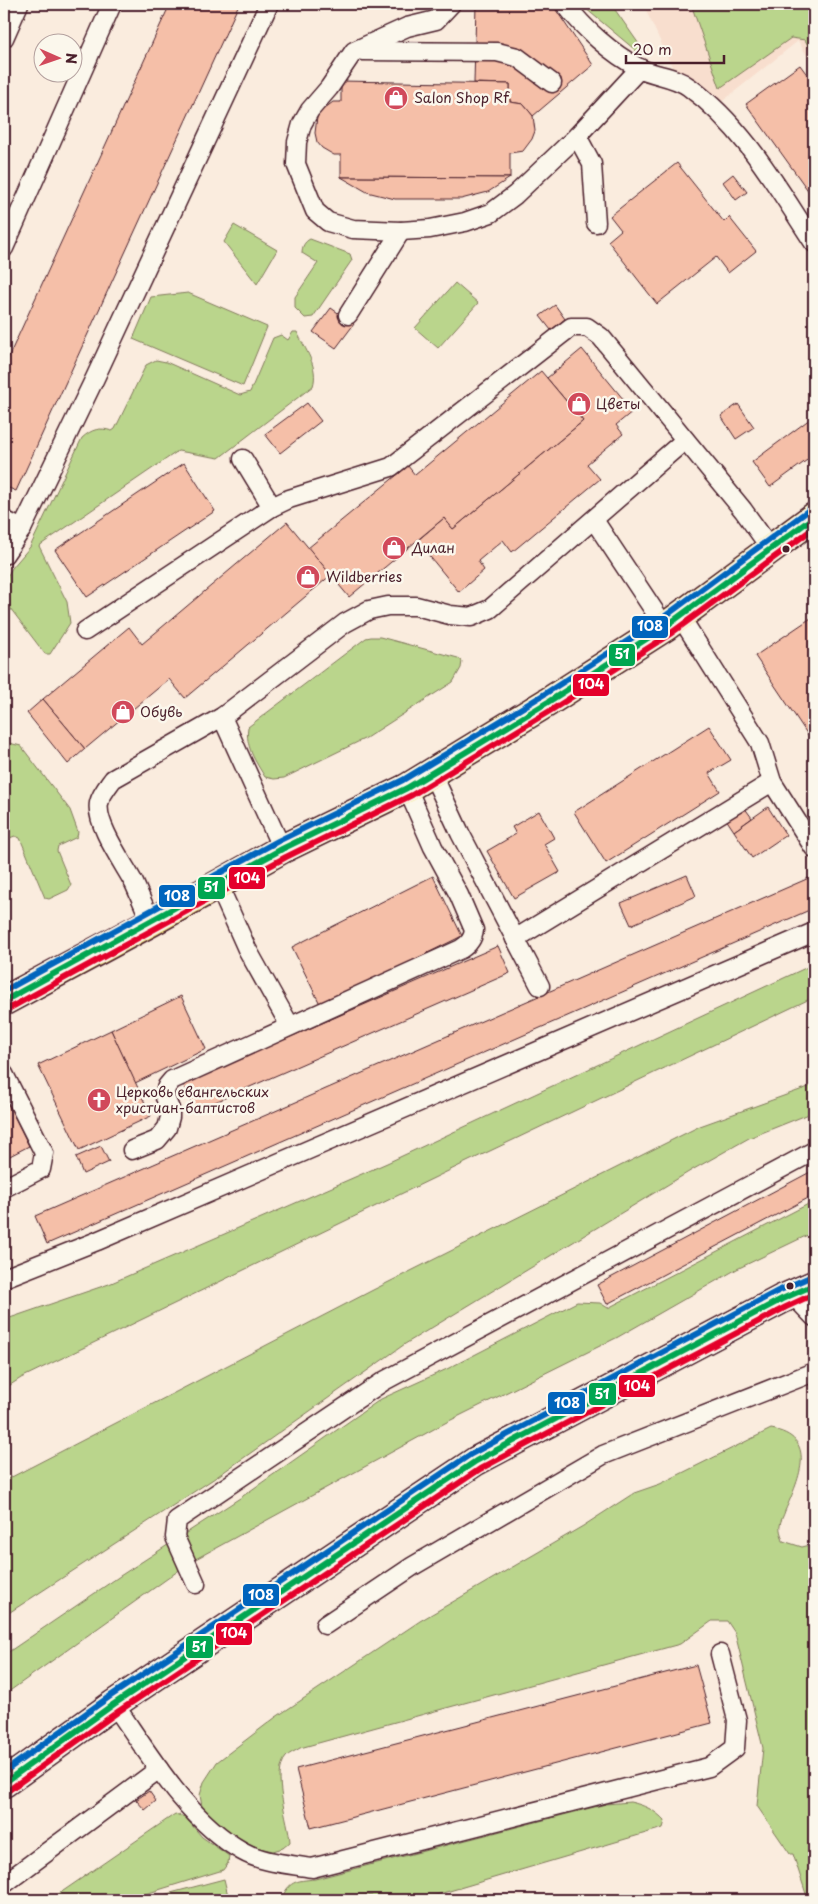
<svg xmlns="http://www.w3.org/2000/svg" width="818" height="1904" viewBox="0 0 818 1904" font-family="'Playpen Sans',sans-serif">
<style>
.built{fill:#f8dece}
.green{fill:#bad58c;stroke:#827a5c}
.building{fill:#f5bfa8;stroke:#4a1f2b}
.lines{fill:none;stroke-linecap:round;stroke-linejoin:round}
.lane-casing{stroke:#4a1f2b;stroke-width:21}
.secondary-casing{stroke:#4a1f2b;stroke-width:31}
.primary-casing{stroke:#4a1f2b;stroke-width:31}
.lane{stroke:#fbf7ec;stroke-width:18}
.secondary{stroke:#fbf7ec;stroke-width:28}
.primary{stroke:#f5e382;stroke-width:28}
.bus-1-casing{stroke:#fbf7ec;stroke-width:10}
.bus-2-casing{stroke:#fbf7ec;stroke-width:10}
.bus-3-casing{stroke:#fbf7ec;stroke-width:10}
.bus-1{stroke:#00a651;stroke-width:6}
.bus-2{stroke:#e4002b;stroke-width:6}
.bus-3{stroke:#0065bd;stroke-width:6}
.bus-dot{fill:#4a1f2b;stroke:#fbf7ec;stroke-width:2}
.labels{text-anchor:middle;stroke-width:5;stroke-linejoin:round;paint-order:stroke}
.poi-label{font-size:14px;fill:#4a1f2b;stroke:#fbf7ec;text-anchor:start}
.line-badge{stroke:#fbf7ec;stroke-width:2}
.badge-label{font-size:14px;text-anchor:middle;font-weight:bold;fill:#fff}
</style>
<rect width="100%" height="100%" fill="#faecde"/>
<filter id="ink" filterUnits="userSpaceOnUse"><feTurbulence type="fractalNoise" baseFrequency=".02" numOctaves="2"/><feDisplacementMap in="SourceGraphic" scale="10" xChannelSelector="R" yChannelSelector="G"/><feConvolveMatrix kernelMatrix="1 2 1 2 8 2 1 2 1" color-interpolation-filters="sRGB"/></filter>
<g filter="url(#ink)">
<polygon class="built" points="643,4 814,4 814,67 798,41 714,108 689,103"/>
<g class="green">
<polygon points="582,4 611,4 641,47 640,54 585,8"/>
<polygon points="691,4 814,4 814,56 805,40 791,38 720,88"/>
<polygon points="234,225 277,250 257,284 224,242"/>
<path d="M310 239 350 254 352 260 313 317 305 318 295 308V297L318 263 302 253C302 247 304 242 310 239Z"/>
<polygon points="455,283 478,303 438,348 415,328"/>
<polygon points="188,293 267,327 243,386 133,339 151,297"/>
<path d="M293 332H297C305 349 319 367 313 386L219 458 178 451 39 546 67 602 70 623 50 654H45L7 604 4 597 5 580 12 568 30 547 82 438C92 429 100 427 112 431L115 429 146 365 156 360 166 362 240 395 250 392 273 338 281 335 288 340Z"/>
<path d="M371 637H380L458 658 462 661 461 668 453 682 366 738 284 778 274 779 265 777C255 761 245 746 248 727L366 638Z"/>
<polygon points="9,743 21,746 70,810 78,832 77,837 58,846 57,851 71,885 68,890 49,899 45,898 20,838 15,836 4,840 4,748"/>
<polygon points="814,964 814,997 471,1160 21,1378 4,1389 4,1320 109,1284 236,1229 387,1163"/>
<polygon points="814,1085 814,1112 749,1138 692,1170 405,1344 218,1476 4,1616 4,1481 373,1290 700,1126"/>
<polygon points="814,1201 814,1232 737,1269 618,1337 445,1423 192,1561 4,1695 4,1655 120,1576 240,1498 381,1399 447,1369 577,1302 600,1303 608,1308"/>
<path d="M771 1429C818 1437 800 1477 785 1511 784 1515 780 1521 780 1526 779 1530 782 1536 783 1541L802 1547 814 1544V1900H808L793 1854H790L757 1806 763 1748 735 1633 727 1621H712L680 1644 300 1748C296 1751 289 1753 286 1757 271 1774 289 1822 290 1842L283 1848 273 1851 255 1847 238 1839 210 1817 202 1807 200 1795 204 1782 217 1762 276 1717 420 1621 583 1526 634 1493 660 1484Z"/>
<path d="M630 1802C644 1805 655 1810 665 1821L663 1828 419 1900H373L372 1896 367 1895 347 1900H281C289 1881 295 1881 315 1879L606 1804Z"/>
<polygon points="175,1814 185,1817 202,1837 229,1856 228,1863 223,1870 126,1900 50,1900"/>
<polygon points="224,1879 229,1900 144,1900"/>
</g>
<g class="building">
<polygon points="170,4 239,4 16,491 4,486 4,367"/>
<polygon points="476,4 552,4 593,65 533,116 523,104 510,102 510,84 474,83"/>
<polygon points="800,65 814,84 814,194 812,196 746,104"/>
<polygon points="341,81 510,84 510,102 523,104 529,111 533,116 535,131 532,139 523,151 510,153 510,178 341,177 341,155 334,155 322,148 317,142 315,133 317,117 321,111 333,102 341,102"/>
<polygon points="4,84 10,87 4,101"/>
<polygon points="677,163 724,222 729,217 756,251 728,273 716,257 657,304 608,241 621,230 610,216"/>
<polygon points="733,174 747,192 736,200 723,182"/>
<polygon points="341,177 510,178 488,192 461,199 395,199 367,192"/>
<polygon points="555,305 565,319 551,330 540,316"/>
<polygon points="331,308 354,324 336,348 313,332"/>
<polygon points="582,349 633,411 616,425 623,434 587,464 600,479 512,552 503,540 478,561 484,570 459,592 417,541 444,518 453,529 583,421 547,378"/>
<polygon points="541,371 583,421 453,529 444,518 349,597 308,548 408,466 415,475"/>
<polygon points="307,403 321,421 280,453 265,434"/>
<polygon points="738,404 754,427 736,439 721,416"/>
<polygon points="814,416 814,455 770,487 752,462"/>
<polygon points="184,463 215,511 87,597 55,550"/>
<polygon points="287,522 331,575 185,698 169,679 85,749 43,699 129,627 142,644"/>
<polygon points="814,616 814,744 755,656"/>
<polygon points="43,699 85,749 68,764 27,713"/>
<polygon points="709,726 731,760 709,773 720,791 606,863 574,812"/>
<polygon points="744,807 752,818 734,831 726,819"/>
<polygon points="768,807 786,835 752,858 734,831"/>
<polygon points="539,811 554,838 544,844 560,872 514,898 487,851 516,834 512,827"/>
<polygon points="687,875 696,896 631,925 621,903"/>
<polygon points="433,876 462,936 321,1006 292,947"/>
<polygon points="809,878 814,890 814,908 47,1244 35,1216"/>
<polygon points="498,946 510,973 195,1111 183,1084"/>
<polygon points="181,996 206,1049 135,1083 111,1030"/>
<polygon points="111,1030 151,1116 79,1150 38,1065"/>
<polygon points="4,1095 29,1146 4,1159"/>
<polygon points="101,1146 109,1162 83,1174 76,1157"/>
<polygon points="814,1170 814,1195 607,1304 597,1285"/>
<polygon points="696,1665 712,1723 311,1828 296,1769"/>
<polygon points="149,1791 156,1801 145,1810 136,1800"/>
</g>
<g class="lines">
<g class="lane-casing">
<g id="lane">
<polyline points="451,4 436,20 407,27 354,51 329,88 310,110 302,124 297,142 296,164 315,211 328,222 353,229 401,231 430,229 465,222 491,213 515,195 577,136 640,68"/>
<path d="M565 4C584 29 611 53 639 68 655 76 675 76 689 87 744 127 777 187 814 243"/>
<polyline points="4,38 19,4"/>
<polyline points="362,51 497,52 517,57 552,83"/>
<polyline points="577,136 592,164 596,223"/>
<polyline points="4,248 112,4"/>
<polyline points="348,315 401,231"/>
<polyline points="243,459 272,507"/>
<polyline points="4,520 22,529"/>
<polyline points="594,520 665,627"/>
<polyline points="4,555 22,529 95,378 269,4"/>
<polyline points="680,616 760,743 772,782 814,848"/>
<polyline points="85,631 272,507 289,499 391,467 571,327 587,327 601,337 743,510 771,549"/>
<polyline points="222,717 282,849"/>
<polyline points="432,773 460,833 540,986"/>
<polyline points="218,884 247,949 290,1026"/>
<path d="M151 922C145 909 140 896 134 883 124 864 95 824 99 803 101 794 108 786 113 779L222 717 345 623 369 610 388 606H416L450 615 471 617 490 609 685 440"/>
<polyline points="515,939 772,782"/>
<polyline points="4,1074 44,1153 41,1169 4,1188"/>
<path d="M132 1150 157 1140 167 1128 170 1117V1109L164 1095 167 1086 172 1080 461 949C469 944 473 939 474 930L459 895 433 847 407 788"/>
<polyline points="4,1278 97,1241 814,932"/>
<polyline points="792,1294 814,1317"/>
<polyline points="196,1584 175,1537 177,1520 384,1381 814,1151"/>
<polyline points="325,1625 413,1566 603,1455 814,1372"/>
<path d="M114 1704C149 1754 187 1820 242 1851 263 1863 289 1864 312 1868L709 1767 735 1748 737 1720 720 1654"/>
<polyline points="4,1884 159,1769"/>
</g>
</g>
<g class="secondary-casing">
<polyline id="secondary" points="4,1783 114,1704 476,1461 782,1299 814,1285"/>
</g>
<g class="primary-casing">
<polyline id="primary" points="4,1001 151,922 282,849 407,788 548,702 665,627 814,517"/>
</g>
<use href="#lane" class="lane"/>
<use href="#secondary" class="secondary"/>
<use href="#primary" class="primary"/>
<g class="bus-1-casing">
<g id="bus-1">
<polyline points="4,1001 282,849 407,788 548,702 665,627 814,517"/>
<polyline points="4,1783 114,1704 476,1461 782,1299 814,1285"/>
</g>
</g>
<g class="bus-2-casing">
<g id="bus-2">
<polyline points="8,1009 286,857 412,795 553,709 670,634 814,528"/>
<polyline points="9,1790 119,1711 480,1469 786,1307 814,1294"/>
</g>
</g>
<g class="bus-3-casing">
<g id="bus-3">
<polyline points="4,991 278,841 403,780 543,695 660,620 809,510"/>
<polyline points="4,1772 109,1697 471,1454 778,1291 810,1277"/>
</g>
</g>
<use href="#bus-1" class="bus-1"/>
<use href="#bus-2" class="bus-2"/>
<use href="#bus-3" class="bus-3"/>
</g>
</g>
<defs>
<g id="shop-disc" transform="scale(1.25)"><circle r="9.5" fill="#d1495b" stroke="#fbf7ec"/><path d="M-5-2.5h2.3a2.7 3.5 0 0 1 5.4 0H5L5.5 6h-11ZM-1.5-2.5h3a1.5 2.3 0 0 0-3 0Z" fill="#fff"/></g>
<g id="church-disc" transform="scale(1.25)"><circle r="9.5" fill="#d1495b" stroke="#fbf7ec"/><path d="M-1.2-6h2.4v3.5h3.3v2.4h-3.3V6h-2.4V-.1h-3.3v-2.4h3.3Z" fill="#fff"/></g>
</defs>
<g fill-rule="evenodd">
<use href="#shop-disc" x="396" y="98"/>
<use href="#shop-disc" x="579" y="404"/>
<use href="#shop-disc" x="394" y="548"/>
<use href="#shop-disc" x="308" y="577"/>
<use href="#shop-disc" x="123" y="712"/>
<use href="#church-disc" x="99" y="1100"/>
</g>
<g class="bus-dot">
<circle cx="786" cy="549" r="4.5"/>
<circle cx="790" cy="1286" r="4.5"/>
</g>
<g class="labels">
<g class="poi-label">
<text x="414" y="103">Salon Shop Rf</text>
<text x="596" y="409">Цветы</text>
<text x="412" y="553">Дилан</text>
<text x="326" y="582">Wildberries</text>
<text x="140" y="717">Обувь</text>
<text x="116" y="1097">Церковь евангельских<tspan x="116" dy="16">христиан-баптистов</tspan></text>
</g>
</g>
<g class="line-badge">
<rect x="631" y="615" width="38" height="24" rx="5" fill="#0065bd"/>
<rect x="608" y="643" width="28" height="24" rx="5" fill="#00a651"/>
<rect x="572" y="673" width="38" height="24" rx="5" fill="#e4002b"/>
<rect x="228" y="866" width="38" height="24" rx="5" fill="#e4002b"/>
<rect x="197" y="876" width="29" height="24" rx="5" fill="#00a651"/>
<rect x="158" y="884" width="38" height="24" rx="5" fill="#0065bd"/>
<rect x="618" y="1374" width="38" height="24" rx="5" fill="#e4002b"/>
<rect x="588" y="1382" width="29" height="24" rx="5" fill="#00a651"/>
<rect x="547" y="1391" width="39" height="24" rx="5" fill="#0065bd"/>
<rect x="242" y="1583" width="38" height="24" rx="5" fill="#0065bd"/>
<rect x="215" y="1622" width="38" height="24" rx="5" fill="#e4002b"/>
<rect x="185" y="1635" width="29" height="24" rx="5" fill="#00a651"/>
</g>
<g class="badge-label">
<text x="650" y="631">108</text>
<text x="622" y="659">51</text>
<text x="591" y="689">104</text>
<text x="247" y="883">104</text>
<text x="211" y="892">51</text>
<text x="177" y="901">108</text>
<text x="637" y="1391">104</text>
<text x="602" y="1399">51</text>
<text x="567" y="1408">108</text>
<text x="261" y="1600">108</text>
<text x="234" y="1638">104</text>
<text x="199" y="1652">51</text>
</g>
<rect width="818" height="1904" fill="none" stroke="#fbf7ec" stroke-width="20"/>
<rect x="10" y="10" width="798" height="1884" fill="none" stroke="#4a1f2b" stroke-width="2" filter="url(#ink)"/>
<g transform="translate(58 58) rotate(92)"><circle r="24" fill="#fbf7ec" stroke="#b4a19f"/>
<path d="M0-4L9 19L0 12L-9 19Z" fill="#d1495b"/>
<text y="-8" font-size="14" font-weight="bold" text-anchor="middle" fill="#4a1f2b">N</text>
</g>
<path d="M626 55v8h98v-8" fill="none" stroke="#4a1f2b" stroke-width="2.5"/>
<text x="633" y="55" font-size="15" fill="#4a1f2b" stroke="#fbf7ec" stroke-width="4" paint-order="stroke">20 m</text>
</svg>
